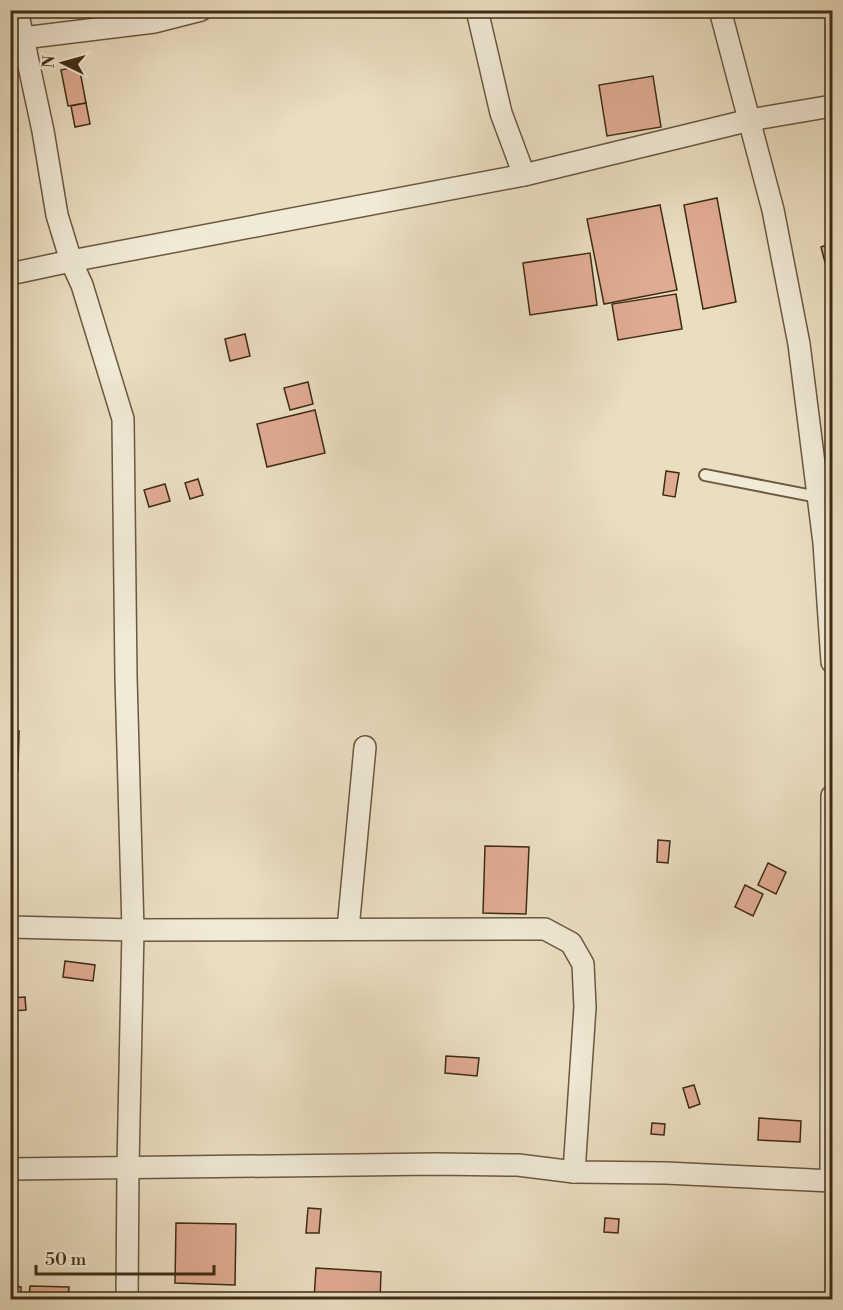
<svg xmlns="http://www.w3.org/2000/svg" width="843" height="1310" viewBox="0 0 843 1310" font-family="'Libre Bodoni',serif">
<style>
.building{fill:#e0ab93;stroke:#3f2c14;stroke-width:1.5}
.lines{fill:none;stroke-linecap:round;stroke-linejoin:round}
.lane-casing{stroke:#6a583f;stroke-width:14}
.street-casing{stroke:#6a583f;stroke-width:24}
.lane{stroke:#f1ead7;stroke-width:10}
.street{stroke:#f1ead7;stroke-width:21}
</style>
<rect width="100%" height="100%" fill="#eadec1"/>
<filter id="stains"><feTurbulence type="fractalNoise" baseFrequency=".00333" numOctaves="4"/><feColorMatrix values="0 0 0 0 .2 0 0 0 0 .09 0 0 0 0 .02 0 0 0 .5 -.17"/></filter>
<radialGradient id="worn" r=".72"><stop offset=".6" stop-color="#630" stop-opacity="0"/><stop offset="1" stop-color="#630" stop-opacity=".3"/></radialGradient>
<g class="building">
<polygon points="79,66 86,103 68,106 61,70"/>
<polygon points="653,76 661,127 607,136 599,85"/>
<polygon points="10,89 18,130 10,131"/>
<polygon points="86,103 90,124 75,127 71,106"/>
<polygon points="717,198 736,302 703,309 684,205"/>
<polygon points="660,205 677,290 604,304 587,219"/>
<polygon points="832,243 832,289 821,247"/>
<polygon points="590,253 597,305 530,315 523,263"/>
<polygon points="676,294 682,329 618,340 612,304"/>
<polygon points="245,334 250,356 230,361 225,339"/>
<polygon points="308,382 313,404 290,410 284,388"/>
<polygon points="315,410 325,453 267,467 257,424"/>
<polygon points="666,471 679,473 675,497 663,495"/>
<polygon points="198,479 203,495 190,499 185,483"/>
<polygon points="165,484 170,501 149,507 144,490"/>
<polygon points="10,731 19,731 18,771 10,770"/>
<polygon points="658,840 670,841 668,863 657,862"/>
<polygon points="485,846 529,847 526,914 483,913"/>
<polygon points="768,863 786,872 776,894 758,885"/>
<polygon points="745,885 763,894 753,916 735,907"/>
<polygon points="65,961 95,965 93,981 63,977"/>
<polygon points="25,997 26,1010 10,1011 10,998"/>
<polygon points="446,1056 479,1058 477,1076 445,1073"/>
<polygon points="694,1085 700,1104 689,1108 683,1088"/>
<polygon points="759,1118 801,1121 800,1142 758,1140"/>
<polygon points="652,1123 665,1124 664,1135 651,1134"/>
<polygon points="308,1208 321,1209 319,1233 306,1233"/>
<polygon points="605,1218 619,1219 618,1233 604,1232"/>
<polygon points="176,1223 236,1224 235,1285 175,1283"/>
<polygon points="316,1268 381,1272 380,1300 314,1300"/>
<polygon points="10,1286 21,1287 21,1300 10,1300"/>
<polygon points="30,1286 69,1287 68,1300 29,1300"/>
</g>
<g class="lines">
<g class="lane-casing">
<polyline id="lane" points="705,475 818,497"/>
</g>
<g class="street-casing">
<g id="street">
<polyline points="17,10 43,131 57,215 71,261 82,285 123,419 126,677 133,930 128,1167 127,1300"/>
<polyline points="477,10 501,113 524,175"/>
<polyline points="720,10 773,210 799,344 824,543 832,662"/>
<polyline points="23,38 154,22 201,10"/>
<polyline points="10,274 71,261 524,175 750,120 832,106"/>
<polyline points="10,927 133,930 545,929 571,943 583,964 585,1007 574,1172"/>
<polyline points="348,929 365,747"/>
<polyline points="10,1169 436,1164 518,1165 574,1172 666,1173 832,1181"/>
<polyline points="831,1181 832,796"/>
</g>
</g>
<use href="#lane" class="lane"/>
<use href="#street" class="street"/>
</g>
<rect width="843" height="1310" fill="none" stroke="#eadec1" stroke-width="36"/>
<rect x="12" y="12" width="819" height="1286" fill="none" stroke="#3f2c14" stroke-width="3"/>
<rect x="18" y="18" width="807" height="1274" fill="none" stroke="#3f2c14" stroke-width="1.5"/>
<g transform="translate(63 63) rotate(275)" stroke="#f1ead7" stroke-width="4.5" paint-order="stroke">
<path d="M0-4.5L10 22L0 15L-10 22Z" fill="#3f2c14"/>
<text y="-9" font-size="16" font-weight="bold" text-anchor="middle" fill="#3f2c14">N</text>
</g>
<path d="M36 1265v9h178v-9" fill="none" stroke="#3f2c14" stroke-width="3"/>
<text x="45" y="1265" font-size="18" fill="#3f2c14" stroke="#f1ead7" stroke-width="4.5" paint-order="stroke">50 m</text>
<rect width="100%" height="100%" filter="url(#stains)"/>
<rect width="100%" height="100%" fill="url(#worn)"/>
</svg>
